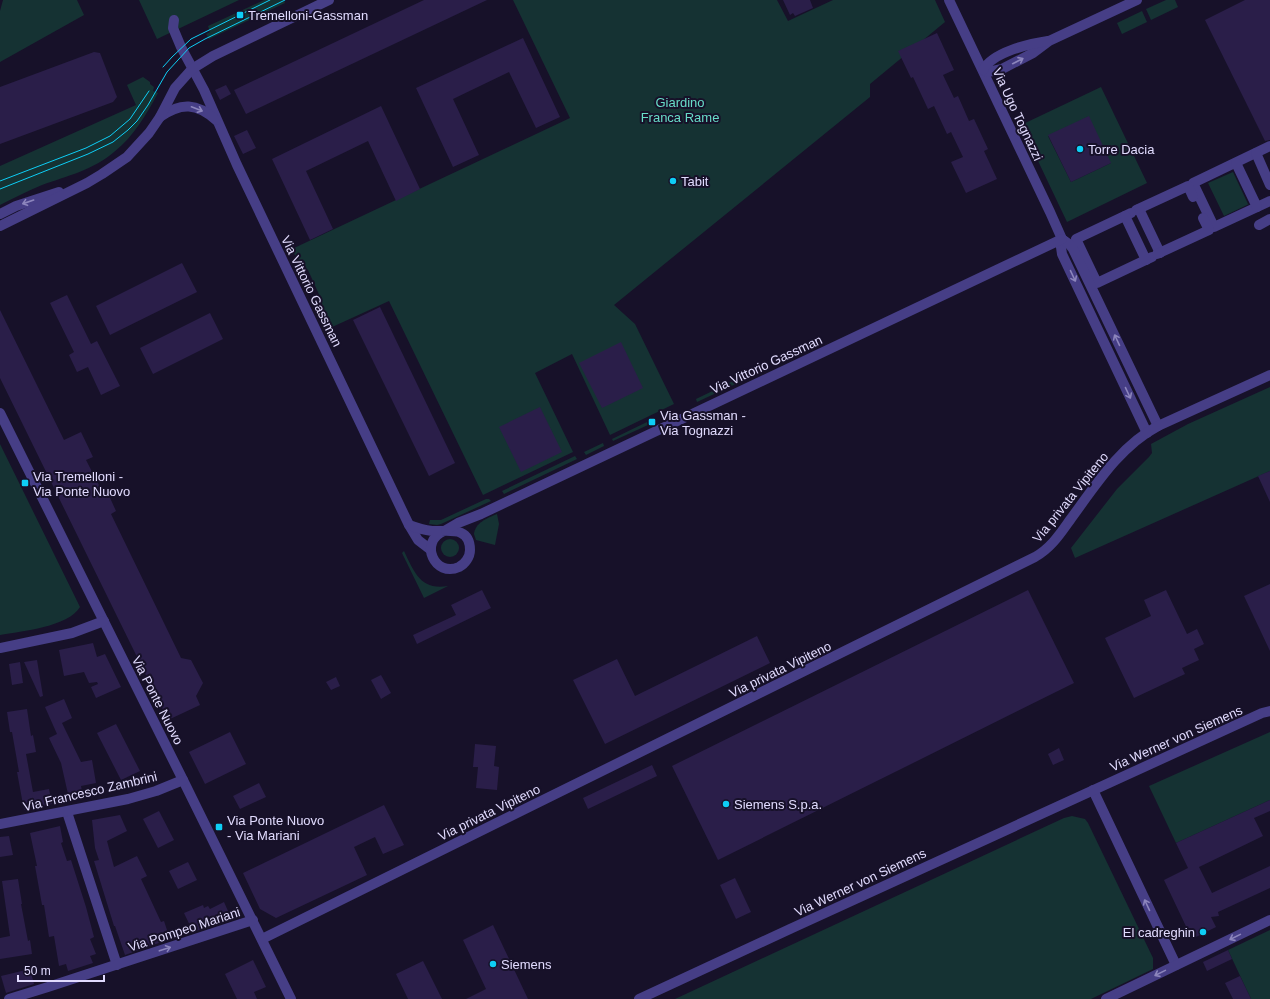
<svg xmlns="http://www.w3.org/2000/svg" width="1270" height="999" viewBox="0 0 1270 999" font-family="Arial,sans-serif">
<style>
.green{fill:#153233;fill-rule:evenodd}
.building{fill:#2a1e49}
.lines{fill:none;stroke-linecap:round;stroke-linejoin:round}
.minor{stroke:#463e86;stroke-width:10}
.tram{stroke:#0ecef6;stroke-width:1}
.oneway{stroke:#8c85bc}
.poi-dot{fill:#0ecef6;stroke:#171129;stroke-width:1.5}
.labels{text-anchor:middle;stroke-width:4;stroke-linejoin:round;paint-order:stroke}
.poi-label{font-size:13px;fill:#e1dbfe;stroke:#171129;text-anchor:start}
.park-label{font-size:13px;fill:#68dcc8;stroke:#171129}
.street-label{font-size:13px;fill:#e1dbfe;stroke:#171129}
</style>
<rect width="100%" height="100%" fill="#171129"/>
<g class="green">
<polygon points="3,0 77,0 84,15 0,62 0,11"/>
<polygon points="139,0 239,0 157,39"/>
<polygon points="264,0 284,0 285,3 209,39 206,34 210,32 208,26"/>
<polygon points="513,0 777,0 788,21 833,0 935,0 945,22 870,84 870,97 614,305 635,324 674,404 610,435 572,354 535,373 573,452 483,495 389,301 330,328 321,309 322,301 308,270 300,266 292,249 570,118"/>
<polygon points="1166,0 1175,0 1178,7 1151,20 1146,9"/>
<polygon points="1142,11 1147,22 1122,34 1117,23"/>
<path d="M143 77 150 82V84L154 87 153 91 158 93C146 115 134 136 114 152 93 170 67 176 42 185 27 191 14 198 0 205V166L136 105 127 85Z"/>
<path d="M1101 87 1147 183 1067 222 1021 125ZM1048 136 1111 163 1071 182Z"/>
<polygon points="1233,172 1248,204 1249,204 1224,216 1208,183"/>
<polygon points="766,365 768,369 697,402 696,399"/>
<polygon points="1270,387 1270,471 1075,558 1071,548 1117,489 1149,457 1152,453 1151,444 1188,424"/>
<polygon points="647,422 648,425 613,441 612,439"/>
<polygon points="603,443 604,446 586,455 584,452"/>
<path d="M0 444 80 607C68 627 22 631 0 635Z"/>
<polygon points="575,456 577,459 504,494 502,491"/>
<polygon points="486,499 489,499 491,501 441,524 437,525 429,524 430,520 441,520"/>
<path d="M497 514 499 524 495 545 476 540 474 534C475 523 487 518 497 514Z"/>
<circle cx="450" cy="548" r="9"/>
<path d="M404 551C414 572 421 591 448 586L424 598 402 553Z"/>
<polygon points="1270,732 1270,800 1176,843 1149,786"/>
<polygon points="1072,816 1085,819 1088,823 1153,958 1153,969 1091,999 675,999 1064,818"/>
<polygon points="1270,930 1270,999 1251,999 1228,950"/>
</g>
<g class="building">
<polygon points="424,0 487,0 246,114 234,90"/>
<polygon points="783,0 810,0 813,8 795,16 793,13 790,15"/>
<polygon points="1245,0 1270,0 1270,140 1265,141 1205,20"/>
<polygon points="937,33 954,70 943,75 954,98 958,96 969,121 974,119 988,149 984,151 997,179 966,193 951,162 963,157 951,132 947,134 934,106 928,109 913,77 911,78 898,51"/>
<polygon points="523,38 560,117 536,128 509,72 453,99 479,155 453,167 416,88"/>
<polygon points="94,52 100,53 117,97 113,102 0,144 0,87"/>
<polygon points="226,85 231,94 220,100 215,90"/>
<polygon points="381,106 420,189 396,201 368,141 306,171 333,229 310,240 272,159"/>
<polygon points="1089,116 1111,163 1071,182 1048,135"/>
<polygon points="247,130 256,148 243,154 234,136"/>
<polygon points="182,263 197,292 110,335 96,306"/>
<polygon points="67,295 91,344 97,341 120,386 101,395 88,367 77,372 69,355 74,352 50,303"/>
<polygon points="380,307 455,463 429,476 353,320"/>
<polygon points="0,310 64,440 81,432 93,457 86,460 102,491 106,489 116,511 111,514 181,658 191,660 203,683 196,696 200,705 168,720 0,378"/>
<polygon points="210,313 223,339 153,374 140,348"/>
<polygon points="621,342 643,388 602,408 579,363"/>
<polygon points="540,407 562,452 521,472 499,427"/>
<polygon points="1270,471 1270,502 1258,476"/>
<polygon points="1270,584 1270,651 1244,596"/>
<polygon points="482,590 491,608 417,644 413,635 456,615 451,605"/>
<polygon points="1028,590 1074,683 718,860 672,766"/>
<polygon points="1166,590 1187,634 1197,629 1204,644 1194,649 1199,660 1182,668 1185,674 1134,698 1105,638 1151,616 1144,600"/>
<polygon points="757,636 770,663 605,744 573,680 617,659 635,696"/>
<polygon points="93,643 97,657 105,654 121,687 96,698 91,687 98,684 97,682 89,683 84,672 64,676 59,650"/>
<polygon points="37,660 43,696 40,697 24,662"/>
<polygon points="20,662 23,683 12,685 9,664"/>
<polygon points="381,675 391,693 381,699 371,680"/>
<polygon points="336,677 340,686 331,690 326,682"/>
<polygon points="64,699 72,718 62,723 81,762 92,760 96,783 81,786 82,791 68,794 61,763 49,738 57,734 45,707"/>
<polygon points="27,709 31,736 33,735 36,752 26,754 33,792 49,789 52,804 24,810 17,772 19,772 12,732 10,732 7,712"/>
<polygon points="116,724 140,771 121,780 97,733"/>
<polygon points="230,732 246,764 205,784 189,752"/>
<polygon points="475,744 496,746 494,766 499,767 497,790 476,788 478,767 473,767"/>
<polygon points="1059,748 1064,760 1053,765 1048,754"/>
<polygon points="652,765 657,776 588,809 583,798"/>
<polygon points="259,783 266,797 240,809 233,796"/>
<polygon points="1270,800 1270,811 1254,818 1263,836 1199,867 1212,893 1270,866 1270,888 1218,912 1219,916 1211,917 1216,927 1192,939 1164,880 1188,868 1176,843"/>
<polygon points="384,805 404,845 383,854 375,837 354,847 367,875 276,918 260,909 243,873"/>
<polygon points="159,811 174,840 158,848 143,819"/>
<polygon points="120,815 127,831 107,841 114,867 137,856 147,876 141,879 161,922 164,921 170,939 125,955 115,926 114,926 94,861 99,860 95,848 92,820"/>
<polygon points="60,826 63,842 61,843 67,861 71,860 86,907 94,937 90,939 96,954 90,956 93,963 68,971 66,964 59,966 54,936 49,937 44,905 42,905 35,866 37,866 30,833"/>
<polygon points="9,836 13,855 0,857 0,837"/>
<polygon points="188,862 197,880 178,889 169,871"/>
<polygon points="735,878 751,912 736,919 720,885"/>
<polygon points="18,879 22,904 21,904 28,941 30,940 32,954 0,959 0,938 10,936 2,881"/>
<polygon points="224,902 228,911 214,918 217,924 193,932 184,913 203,905 204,908 208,906 210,909"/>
<polygon points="493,925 528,999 466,999 486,989 463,940"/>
<polygon points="1228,950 1232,959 1207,971 1203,962"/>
<polygon points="253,960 266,987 254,992 257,999 237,999 225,974"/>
<polygon points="423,961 442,999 408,999 396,974"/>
<polygon points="30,969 34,984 6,993 1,976"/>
<polygon points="1240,976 1251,999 1233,999 1225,983"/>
</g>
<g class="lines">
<g class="minor">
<polyline points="949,0 1050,212 1062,239 1061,247 1062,254 1147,433"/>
<polyline points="174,20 173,28 181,47 204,90 237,165 409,525 418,540 431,550"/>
<polyline points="983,70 988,72 1002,69 1033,53 1049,41 1137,0"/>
<path d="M983 70C993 52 1028 44 1048 41"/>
<path d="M160 117C181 102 197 103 216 120"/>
<polyline points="1270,146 1193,183 1214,227 1270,201"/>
<polyline points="1256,153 1270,185"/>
<polyline points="1236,163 1257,207"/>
<polyline points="1139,209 1160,253"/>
<polyline points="1136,210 1188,186 1193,197"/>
<polyline points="1131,213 1076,239 1097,283 1152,257"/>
<polyline points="0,214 16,206 59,192"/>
<polyline points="1125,216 1146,260"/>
<polyline points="1259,225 1270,219"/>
<polyline points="0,226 87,183 102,174 127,157 149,133 160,117 175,88 192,69 213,56 329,0"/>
<polyline points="1062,239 1069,244 1073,249 1158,426"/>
<polyline points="1157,254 1209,230 1203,218"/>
<polyline points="0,413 183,780 291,999"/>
<path d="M409 525C417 528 424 530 432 531 447 532 470 525 470 550 470 557 465 564 459 567 435 578 418 542 444 531"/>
<polyline points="446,530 458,523 481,514 1062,239"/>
<polyline points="0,648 72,633 104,621"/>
<polyline points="1093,790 1176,965"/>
<polyline points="67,812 117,965"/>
<polyline points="0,824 128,799 156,791 183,780"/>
<path d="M262 939 1035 557C1051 548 1060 534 1070 520 1095 486 1120 446 1158 426L1270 375"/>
<polyline points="9,999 48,987 253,920"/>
<polyline points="639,999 790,929 1262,713 1270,711"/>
<polyline points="1106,999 1270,920"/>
</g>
<g class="tram">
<polyline points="163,67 172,57 191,39 270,0"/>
<polyline points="0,181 86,148 110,136 130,119 149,91"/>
<polyline points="0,189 88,154 113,142 128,130 137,121 148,105 167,72 189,48 205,39 285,0"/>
</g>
</g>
<defs><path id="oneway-shaft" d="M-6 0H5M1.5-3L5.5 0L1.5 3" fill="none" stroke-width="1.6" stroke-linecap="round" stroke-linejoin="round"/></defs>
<g class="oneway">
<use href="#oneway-shaft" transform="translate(1018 61) rotate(-27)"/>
<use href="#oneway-shaft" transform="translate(197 109) rotate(21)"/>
<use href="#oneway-shaft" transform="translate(28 202) rotate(161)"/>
<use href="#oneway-shaft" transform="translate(1073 276) rotate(65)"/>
<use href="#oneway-shaft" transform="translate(1117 340) rotate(-115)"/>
<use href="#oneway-shaft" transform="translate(1128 393) rotate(65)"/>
<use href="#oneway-shaft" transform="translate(1147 905) rotate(-115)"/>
<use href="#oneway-shaft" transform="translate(1235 937) rotate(154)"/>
<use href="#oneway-shaft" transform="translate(165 949) rotate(-18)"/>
<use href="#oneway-shaft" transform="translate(1160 973) rotate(154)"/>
</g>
<g class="poi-dot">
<rect x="236" y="11" width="8" height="8" rx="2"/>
<circle cx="1080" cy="149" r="4"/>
<circle cx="673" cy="181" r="4"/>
<rect x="648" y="418" width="8" height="8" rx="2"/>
<rect x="21" y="479" width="8" height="8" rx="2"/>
<circle cx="726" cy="804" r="4"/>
<rect x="215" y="823" width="8" height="8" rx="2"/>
<circle cx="1203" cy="932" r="4"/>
<circle cx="493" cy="964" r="4"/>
</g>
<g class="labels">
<g class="poi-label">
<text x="248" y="20">Tremelloni-Gassman</text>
<text x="1088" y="154">Torre Dacia</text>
<text x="681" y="186">Tabit</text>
<text x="660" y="420">Via Gassman -<tspan x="660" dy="15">Via Tognazzi</tspan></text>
<text x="33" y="481">Via Tremelloni -<tspan x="33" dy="15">Via Ponte Nuovo</tspan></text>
<text x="734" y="809">Siemens S.p.a.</text>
<text x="227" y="825">Via Ponte Nuovo<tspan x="227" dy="15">- Via Mariani</tspan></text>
<text x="1195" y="937" text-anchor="end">El cadreghin</text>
<text x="501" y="969">Siemens</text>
</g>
<g class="park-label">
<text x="680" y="107">Giardino<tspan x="680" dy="15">Franca Rame</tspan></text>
</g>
<g class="street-label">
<text transform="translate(1018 114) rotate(65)" y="5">Via Ugo Tognazzi</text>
<text transform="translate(312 291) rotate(64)" y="5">Via Vittorio Gassman</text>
<text transform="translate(766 364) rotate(-25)" y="5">Via Vittorio Gassman</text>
<text transform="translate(1070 497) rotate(-51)" y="5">Via privata Vipiteno</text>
<text transform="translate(780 669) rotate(-26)" y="5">Via privata Vipiteno</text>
<text transform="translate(158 700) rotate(63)" y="5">Via Ponte Nuovo</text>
<text transform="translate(1176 738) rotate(-24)" y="5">Via Werner von Siemens</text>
<text transform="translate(90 791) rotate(-13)" y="5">Via Francesco Zambrini</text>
<text transform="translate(489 812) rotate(-26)" y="5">Via privata Vipiteno</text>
<text transform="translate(860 882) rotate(-25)" y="5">Via Werner von Siemens</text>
<text transform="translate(184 929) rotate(-18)" y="5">Via Pompeo Mariani</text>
</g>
</g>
<path d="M18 975v6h86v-6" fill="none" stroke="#e1dbfe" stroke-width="2"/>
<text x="24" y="975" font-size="12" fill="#e1dbfe" stroke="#171129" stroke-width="3" paint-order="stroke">50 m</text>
</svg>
